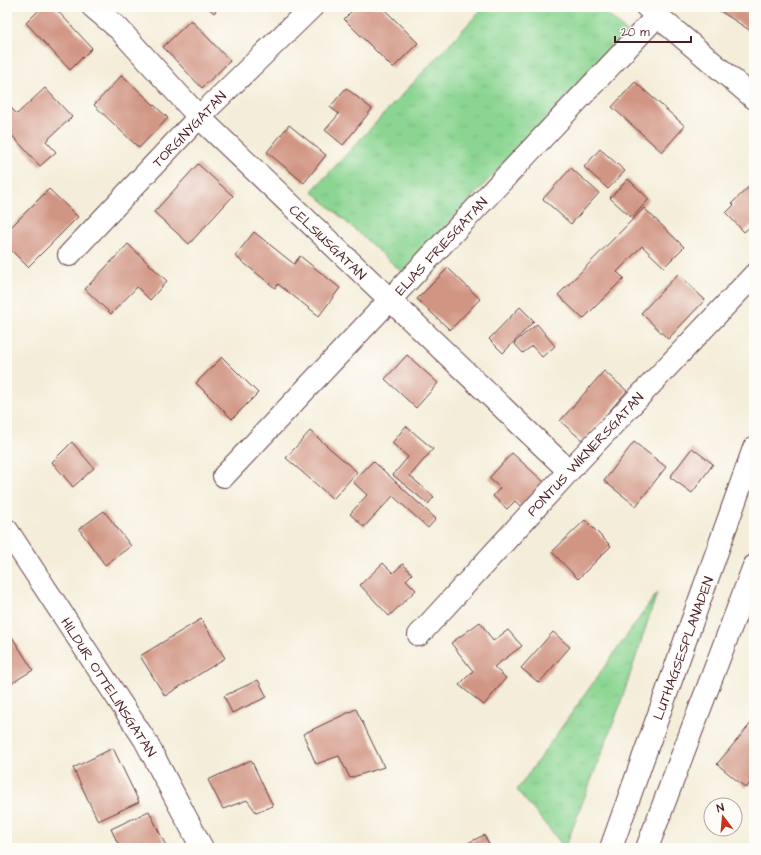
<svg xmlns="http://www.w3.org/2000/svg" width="761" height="855" viewBox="0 0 761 855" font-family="'Architects Daughter',sans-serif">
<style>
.grass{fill:url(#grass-tufts);stroke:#6a7a5e}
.building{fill:#d19583}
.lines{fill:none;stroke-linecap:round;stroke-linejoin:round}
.minor-casing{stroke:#643e45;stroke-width:24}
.secondary-casing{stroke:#643e45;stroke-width:24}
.minor{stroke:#fff;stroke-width:22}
.secondary{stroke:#fff;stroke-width:22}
.labels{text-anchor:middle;stroke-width:3;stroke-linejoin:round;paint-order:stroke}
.street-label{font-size:14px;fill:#4a1f2b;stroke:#fdfcf7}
</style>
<defs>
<pattern id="grass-tufts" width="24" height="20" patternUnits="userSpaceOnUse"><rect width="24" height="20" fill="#8bd592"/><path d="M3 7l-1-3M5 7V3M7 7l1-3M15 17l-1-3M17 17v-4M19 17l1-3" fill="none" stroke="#79b67e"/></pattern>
</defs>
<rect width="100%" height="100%" fill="#fdfcf7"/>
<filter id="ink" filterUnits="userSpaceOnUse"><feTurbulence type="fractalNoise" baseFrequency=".025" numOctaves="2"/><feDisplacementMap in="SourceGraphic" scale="8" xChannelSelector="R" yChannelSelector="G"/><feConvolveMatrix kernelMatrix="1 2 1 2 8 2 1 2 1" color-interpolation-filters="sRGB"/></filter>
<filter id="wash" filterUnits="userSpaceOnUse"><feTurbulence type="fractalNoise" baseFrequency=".012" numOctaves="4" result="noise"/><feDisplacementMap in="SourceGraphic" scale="16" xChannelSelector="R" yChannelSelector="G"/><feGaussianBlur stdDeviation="0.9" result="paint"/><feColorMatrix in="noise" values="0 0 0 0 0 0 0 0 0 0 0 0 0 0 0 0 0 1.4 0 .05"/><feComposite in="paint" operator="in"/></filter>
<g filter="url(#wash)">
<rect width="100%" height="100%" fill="#f4edd9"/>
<g class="grass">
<polygon points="484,7 600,7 627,32 402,272 312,191"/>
<polygon points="657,593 619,708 565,848 517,790"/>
</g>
<g id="blocks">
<g class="building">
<polygon points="42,7 54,7 92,48 70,70 26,23"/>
<polygon points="207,7 219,7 214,13"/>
<polygon points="356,7 382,7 418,43 393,68 344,19"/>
<polygon points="714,7 754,7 754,33"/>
<polygon points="191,20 230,61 202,88 163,47"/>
<polygon points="122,75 168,118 139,148 94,105"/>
<polygon points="635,82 685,126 662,152 612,107"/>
<polygon points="45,88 72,117 46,141 56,152 40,166 7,130 7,104 17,114"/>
<polygon points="346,88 372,109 343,145 325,130 339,114 330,107"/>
<polygon points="289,125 326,155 304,183 267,152"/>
<polygon points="600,149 625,171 608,189 584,167"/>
<polygon points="198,164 233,196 189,244 154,212"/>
<polygon points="571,168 599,193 571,224 543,199"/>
<polygon points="628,179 649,199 632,218 610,198"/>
<polygon points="754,182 754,225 753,224 744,232 726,213 734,205 732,203"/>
<polygon points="49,189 78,217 28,267 7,246 7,231"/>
<polygon points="644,208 684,247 664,267 642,246 617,272 624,278 583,319 558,295"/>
<polygon points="254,232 294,264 300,256 340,288 319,316 278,284 275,288 235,256"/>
<polygon points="128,244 167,281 150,300 137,287 111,314 85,289"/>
<polygon points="448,268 480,299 450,330 417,299"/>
<polygon points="678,274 705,300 668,339 641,313"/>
<polygon points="520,307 534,321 503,353 489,339"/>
<polygon points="537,324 555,346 542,357 532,346 523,353 514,343"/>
<polygon points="407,355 438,383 416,408 385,379"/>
<polygon points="222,357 258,393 232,419 196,383"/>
<polygon points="604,371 627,391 583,441 560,421"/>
<polygon points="406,426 433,449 410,476 434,497 428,504 393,475 408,457 392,443"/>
<polygon points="310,431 357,472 333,499 286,458"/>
<polygon points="72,442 94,468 73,487 52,462"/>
<polygon points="634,442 666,467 636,506 604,481"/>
<polygon points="692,448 713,464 692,493 670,477"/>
<polygon points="512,453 544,482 521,507 515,501 507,509 493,496 500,488 489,478"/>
<polygon points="373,461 436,519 428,528 393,496 364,527 350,514 367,495 353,482"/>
<polygon points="104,511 131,546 105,565 79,529"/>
<polygon points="585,520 611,546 578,579 552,552"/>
<polygon points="383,563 393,573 403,564 412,574 406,580 416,590 389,616 360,585"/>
<polygon points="201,619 225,658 165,696 140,656"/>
<polygon points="480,622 493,641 508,630 522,646 494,667 506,678 484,705 459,685 473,671 451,643"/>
<polygon points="7,629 33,670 7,686"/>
<polygon points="553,632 570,647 539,683 521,668"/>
<polygon points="258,680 267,697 232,713 224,696"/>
<polygon points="356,709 384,767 350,778 339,756 316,764 303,734"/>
<polygon points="752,722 754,724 754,778 746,788 717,764"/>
<polygon points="113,748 139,802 98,821 73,768"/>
<polygon points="251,760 273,806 256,812 247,800 223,809 208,780"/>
<polygon points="149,811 167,848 120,848 111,829"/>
<polygon points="484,835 491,848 458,848"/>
</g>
</g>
</g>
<g filter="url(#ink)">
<use href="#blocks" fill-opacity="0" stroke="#643e45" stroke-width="1"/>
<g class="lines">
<g class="minor-casing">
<g id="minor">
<polyline points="93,7 119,29 199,117 569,471"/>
<polyline points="647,7 754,98"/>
<polyline points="69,255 199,117 312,7"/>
<polyline points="224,476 657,16"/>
<polyline points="7,530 145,740 202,848"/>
<polyline points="419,635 569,471 754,275"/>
</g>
</g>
<g class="secondary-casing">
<g id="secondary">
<polyline points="611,848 754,448"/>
<polyline points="647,848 754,566"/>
</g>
</g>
<use href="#minor" class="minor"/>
<use href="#secondary" class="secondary"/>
</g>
</g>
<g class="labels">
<g class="street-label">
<text transform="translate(189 129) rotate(-46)" y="5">TORGNYGATAN</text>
<text transform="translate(328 242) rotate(44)" y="5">CELSIUSGATAN</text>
<text transform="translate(441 246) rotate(-47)" y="5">ELIAS FRIESGATAN</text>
<text transform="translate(585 454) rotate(-47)" y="5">PONTUS WIKNERSGATAN</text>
<text transform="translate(683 648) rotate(-70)" y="5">LUTHAGSESPLANADEN</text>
<text transform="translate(109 687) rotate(57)" y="5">HILDUR OTTELINSGATAN</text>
</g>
</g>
<rect width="761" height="855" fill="none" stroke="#fdfcf7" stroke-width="24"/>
<g transform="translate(723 817) rotate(344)"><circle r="19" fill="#fdfcf7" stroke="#b5a4a5"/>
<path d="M0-3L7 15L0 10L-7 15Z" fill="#c8321e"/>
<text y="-6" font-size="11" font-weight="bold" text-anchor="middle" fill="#4a1f2b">N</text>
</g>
<path d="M615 36v6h76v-6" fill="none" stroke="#4a1f2b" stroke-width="2"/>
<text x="621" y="36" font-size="12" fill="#4a1f2b" stroke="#fdfcf7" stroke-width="3" paint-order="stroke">20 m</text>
</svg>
